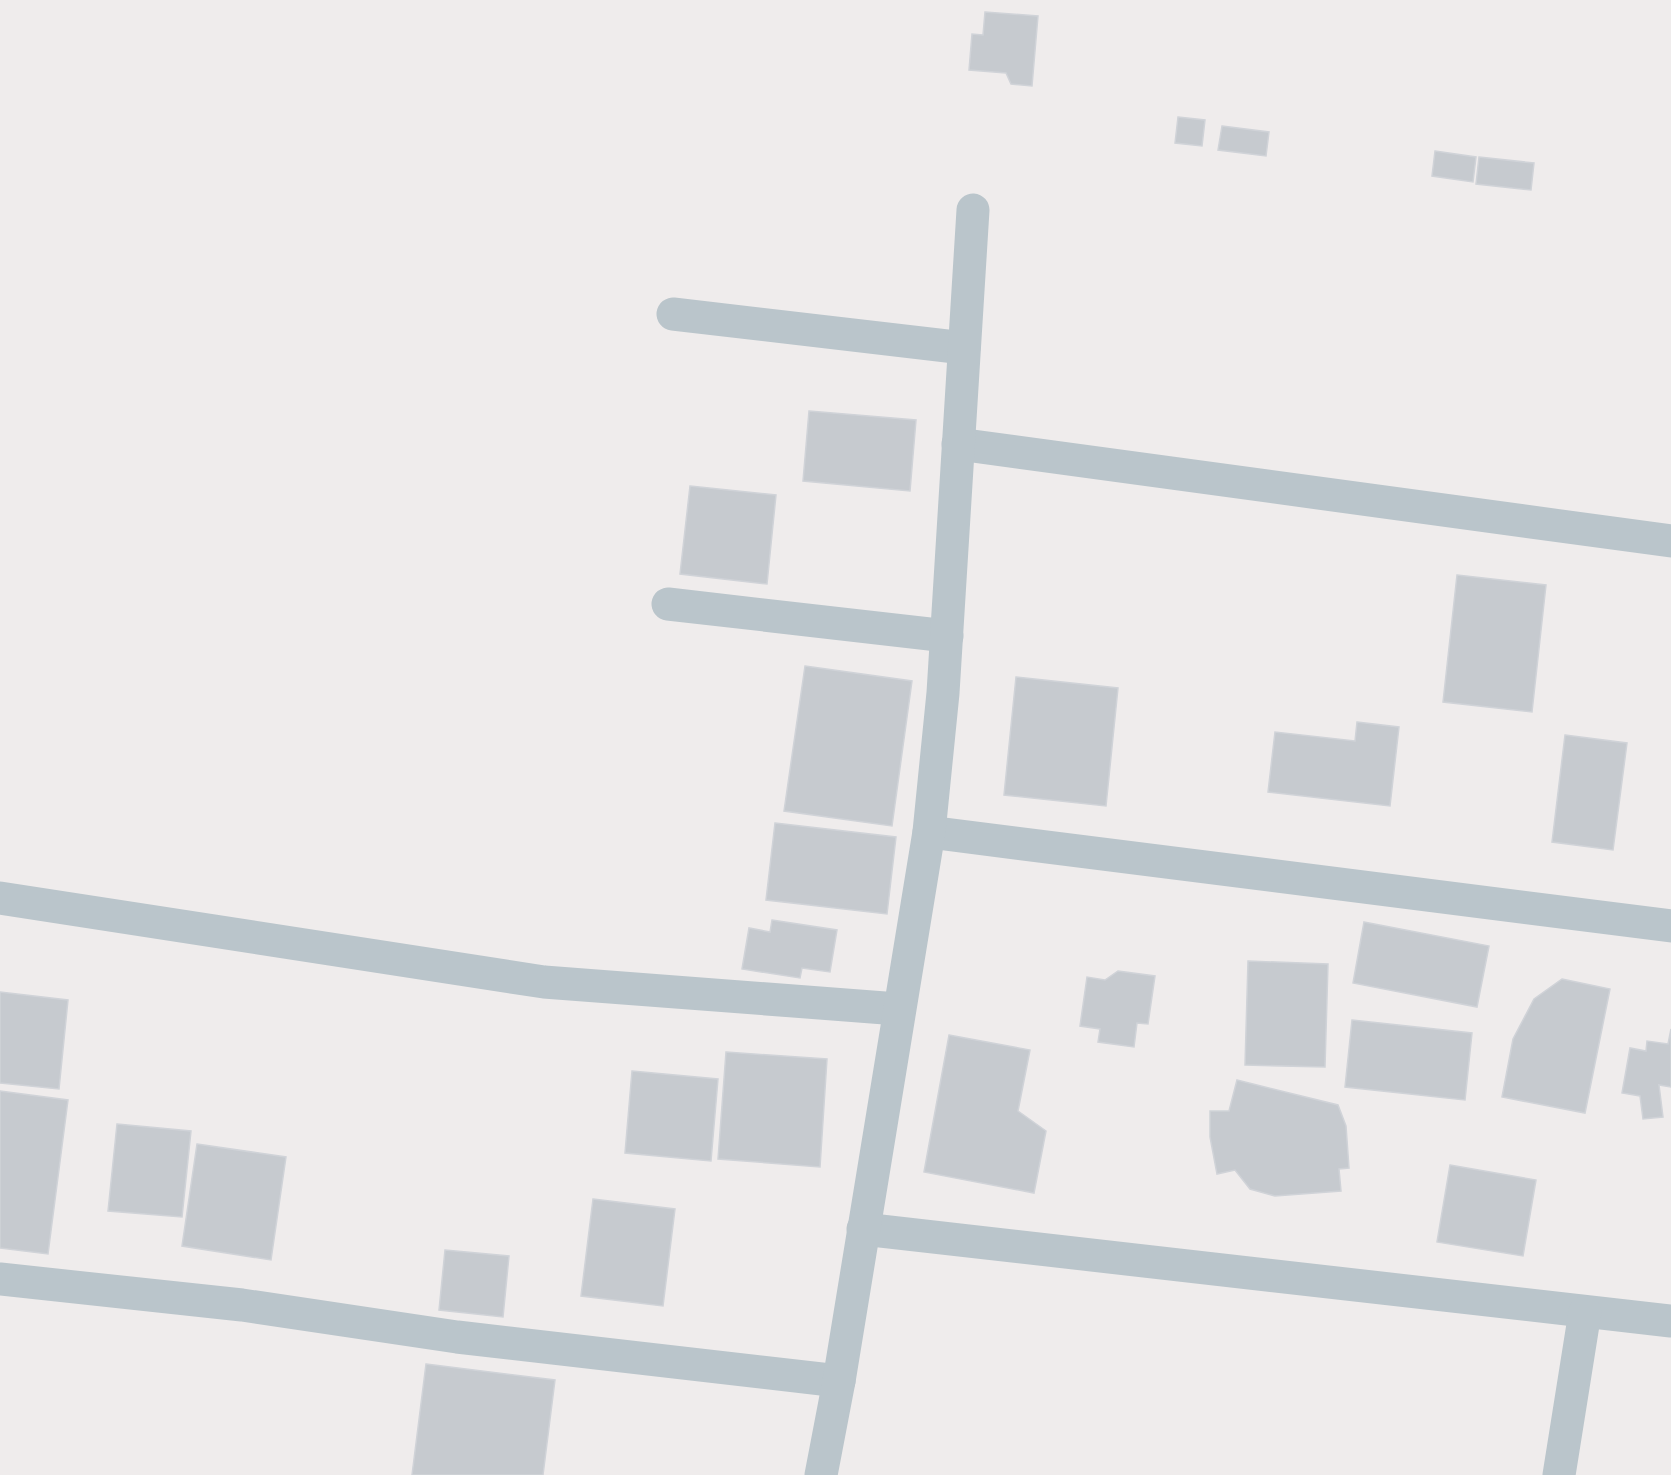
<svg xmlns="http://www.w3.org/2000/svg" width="1671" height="1475" viewBox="0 0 1671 1475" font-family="Helvetica,sans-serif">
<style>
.building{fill:#c6cacf;stroke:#d0d3d8;stroke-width:1.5}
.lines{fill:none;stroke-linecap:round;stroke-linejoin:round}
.minor{stroke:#bac5cb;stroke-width:33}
</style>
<rect width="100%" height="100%" fill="#efecec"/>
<g class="building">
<polygon points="985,12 1038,16 1032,86 1011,84 1006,73 969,70 972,34 983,35"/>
<polygon points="1178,117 1205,120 1202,146 1175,143"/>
<polygon points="1222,126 1269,132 1266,156 1218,150"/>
<polygon points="1435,151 1476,157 1473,182 1432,176"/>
<polygon points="1479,157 1534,163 1531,190 1476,184"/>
<polygon points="809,411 916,420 910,491 803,481"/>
<polygon points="690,486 776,495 767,584 680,574"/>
<polygon points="1457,575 1546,585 1532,712 1443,702"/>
<polygon points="805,666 912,681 892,826 784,811"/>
<polygon points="1016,677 1118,688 1106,806 1004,795"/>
<polygon points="1357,722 1399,727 1390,806 1268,792 1275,732 1355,741"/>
<polygon points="1565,735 1627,743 1613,850 1552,842"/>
<polygon points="775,823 896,837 887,914 766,900"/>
<polygon points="772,920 837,930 830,972 802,968 800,978 742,969 749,928 770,932"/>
<polygon points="1364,922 1489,946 1477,1007 1353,983"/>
<polygon points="1248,961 1328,964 1325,1067 1245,1065"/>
<polygon points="1118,971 1155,976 1148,1024 1137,1023 1134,1047 1098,1042 1100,1029 1080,1026 1087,977 1105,980"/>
<polygon points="1562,979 1610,989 1585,1113 1502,1097 1513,1039 1534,999"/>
<polygon points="0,992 68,1000 59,1089 0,1083"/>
<polygon points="1352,1020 1472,1033 1465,1100 1345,1087"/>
<polygon points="1671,1029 1671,1087 1659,1085 1663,1117 1643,1119 1640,1096 1622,1093 1630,1048 1646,1051 1647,1041 1668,1044"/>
<polygon points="949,1035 1030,1050 1018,1111 1046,1131 1034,1193 924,1172"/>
<polygon points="726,1052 827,1059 820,1167 718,1159"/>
<polygon points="632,1071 718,1079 711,1161 625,1153"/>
<polygon points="1237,1080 1338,1105 1346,1126 1349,1168 1339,1169 1341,1191 1275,1196 1250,1189 1235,1170 1217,1174 1210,1137 1210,1111 1229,1111"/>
<polygon points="0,1091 68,1100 48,1254 0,1248"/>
<polygon points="117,1124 191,1131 182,1217 108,1211"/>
<polygon points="197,1144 286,1157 271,1260 182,1246"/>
<polygon points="1450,1165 1536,1180 1523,1256 1437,1242"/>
<polygon points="593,1199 675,1209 663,1306 581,1296"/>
<polygon points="445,1250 509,1256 503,1317 439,1310"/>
<polygon points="426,1364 555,1380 543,1475 412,1475"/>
</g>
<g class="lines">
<g class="minor">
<polyline points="673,314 964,348"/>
<polyline points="958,444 1671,541"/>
<polyline points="668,604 947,636"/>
<polyline points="929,832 1671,926"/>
<polyline points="0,898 544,982 898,1009"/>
<polyline points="863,1229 1671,1321"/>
<polyline points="0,1279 242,1305 457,1337 839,1381"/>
<polyline points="821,1475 839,1381 929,832 943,693 973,210"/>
<polyline points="1559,1475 1585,1312"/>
</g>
</g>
</svg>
